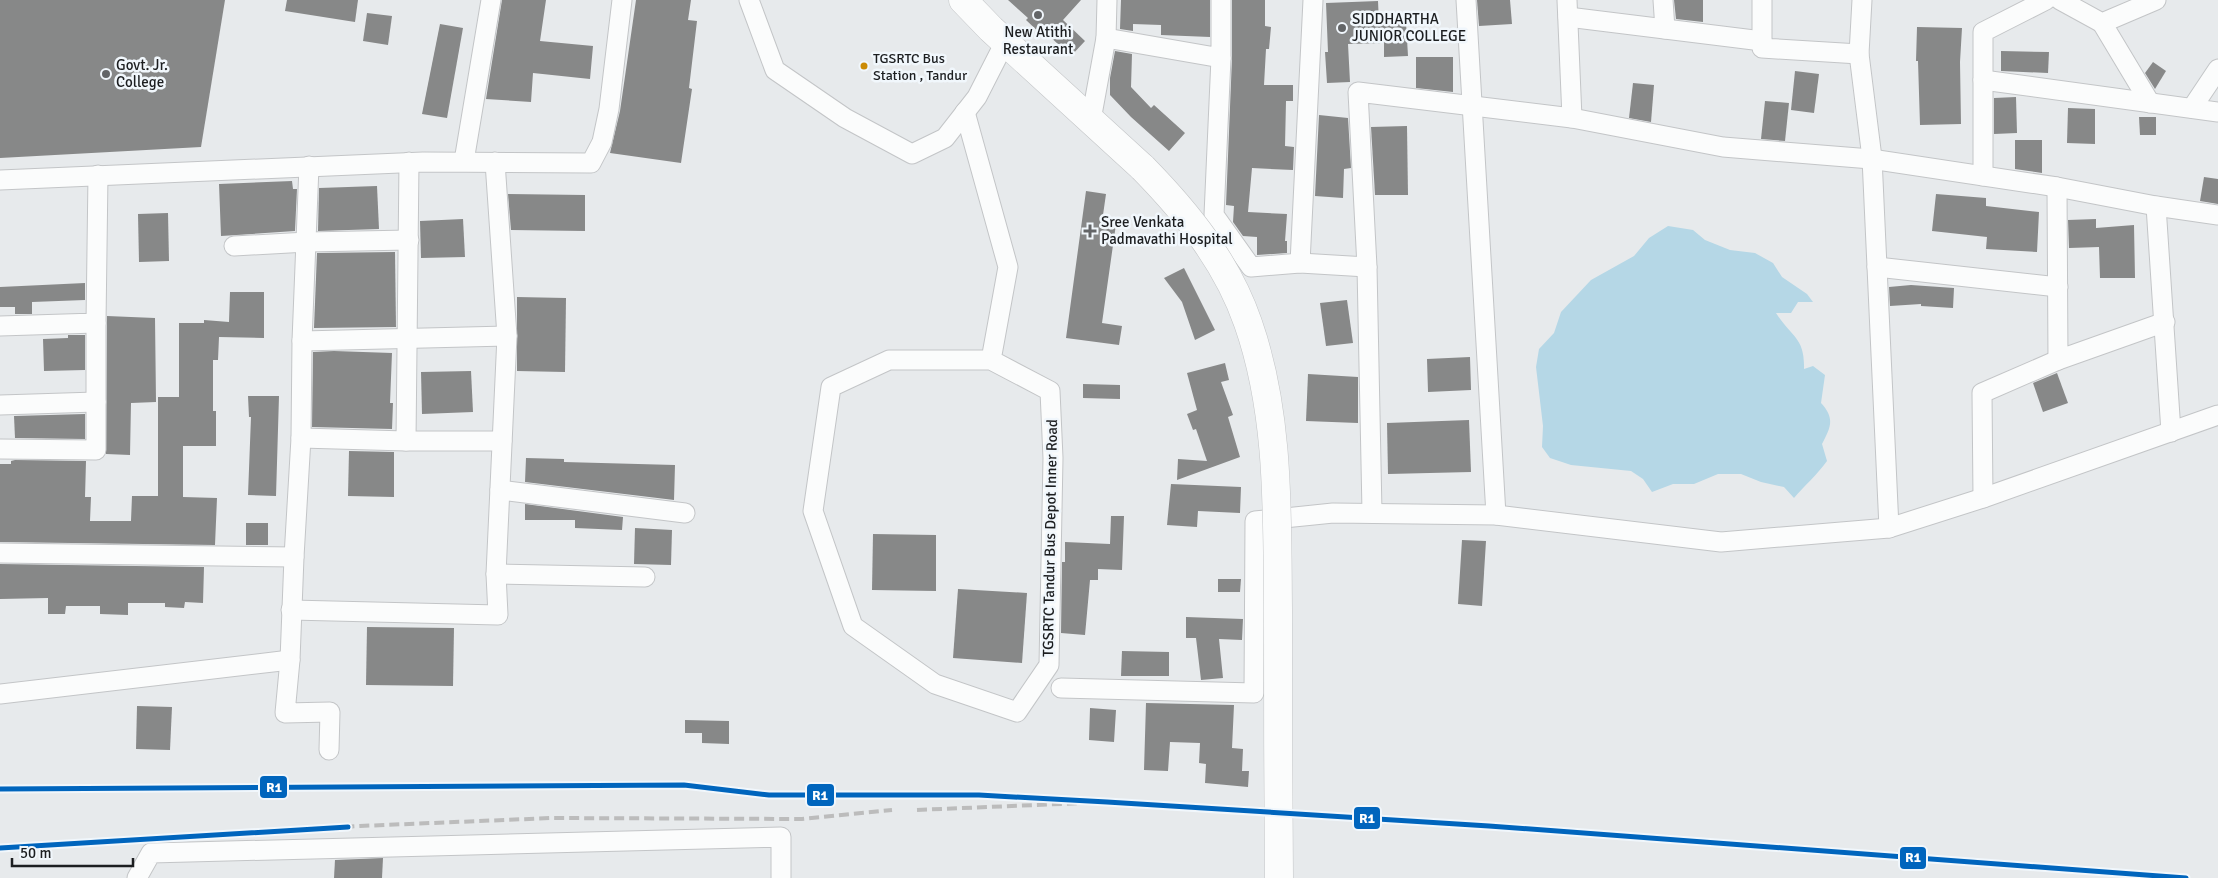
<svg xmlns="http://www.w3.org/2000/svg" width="2218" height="878" viewBox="0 0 2218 878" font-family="Signika,sans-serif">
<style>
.water{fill:#b5d7e6}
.building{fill:#878888}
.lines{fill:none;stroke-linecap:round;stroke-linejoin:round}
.minor-casing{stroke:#c3c5c7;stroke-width:21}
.highway-casing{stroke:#c3c5c7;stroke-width:29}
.minor{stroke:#fbfcfc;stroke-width:19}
.highway{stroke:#fbfcfc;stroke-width:28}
.rail{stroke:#bcbcbc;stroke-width:4;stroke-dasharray:10 5;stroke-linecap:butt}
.highway-bridge-casing{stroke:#c3c5c7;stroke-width:29;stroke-linecap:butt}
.highway-bridge{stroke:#fbfcfc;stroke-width:28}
.rail-1-casing{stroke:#f1f7fc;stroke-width:9}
.rail-1{stroke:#0065bd;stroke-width:5}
.poi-dot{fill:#636567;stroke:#f1f7fc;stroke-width:2}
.bus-dot{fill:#cb8b06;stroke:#f1f7fc;stroke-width:2}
.labels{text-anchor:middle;stroke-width:5;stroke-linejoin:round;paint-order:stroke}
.bus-label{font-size:14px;fill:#1c1e20;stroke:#f1f7fc;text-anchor:start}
.poi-label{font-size:15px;fill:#1c1e20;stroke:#f1f7fc;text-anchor:start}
.street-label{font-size:15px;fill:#1c1e20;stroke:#f1f7fc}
.line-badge{stroke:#f1f7fc;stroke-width:2}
.badge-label{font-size:14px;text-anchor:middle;font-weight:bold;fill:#fff}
</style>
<rect width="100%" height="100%" fill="#e7eaec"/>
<path class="water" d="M1668 226 1693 230 1705 240 1730 250 1755 253 1773 263 1782 277 1807 294 1813 302H1798L1791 313H1776C1791 337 1805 337 1804 369L1813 366 1825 375 1821 403C1835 418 1831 427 1822 444L1827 461C1817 475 1805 485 1794 498L1784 487 1761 482 1741 474H1718L1694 484H1673L1652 492 1643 479 1631 471 1571 465 1550 458 1542 447 1543 426 1536 367 1539 349 1554 333 1561 312 1591 280 1634 256 1649 238Z"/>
<g class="building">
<polygon points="0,0 225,0 201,147 0,158"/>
<polygon points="287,0 358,0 355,22 285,11"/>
<polygon points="502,0 546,0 540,41 593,46 590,79 533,73 531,102 486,99"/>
<polygon points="636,0 691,0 688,20 697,21 689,88 692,89 681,163 610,153 620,111"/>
<polygon points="1008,0 1081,0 1063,20 1085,41 1071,56 1047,34 1044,37 1026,20 1028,18"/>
<polygon points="1121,0 1210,0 1210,37 1161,35 1161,25 1133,24 1133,31 1120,29"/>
<polygon points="1232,0 1265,0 1265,26 1271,27 1269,49 1266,49 1264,85 1293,85 1293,101 1286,101 1285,146 1294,147 1293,170 1252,168 1248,212 1287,214 1285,241 1287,241 1287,253 1257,255 1257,237 1243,236 1233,222 1234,206 1226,205 1232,58"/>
<polygon points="1477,0 1510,0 1512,24 1479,26"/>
<polygon points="1674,0 1703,0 1703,22 1676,19"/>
<polygon points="1378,1 1379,23 1406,22 1408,56 1384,57 1384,43 1348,44 1350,82 1327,83 1325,52 1328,52 1326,3"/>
<polygon points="367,13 392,16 388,45 363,41"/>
<polygon points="440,24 463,28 447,118 422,114"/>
<polygon points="1917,27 1962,28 1960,62 1961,124 1920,125 1918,61 1916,61"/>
<polygon points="1115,51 1132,54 1131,87 1151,108 1154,105 1185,133 1169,151 1131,117 1110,95 1110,78"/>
<polygon points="2001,51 2049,52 2048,73 2001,71"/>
<polygon points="1416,57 1453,57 1453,92 1416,88"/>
<polygon points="2153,62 2166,71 2155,89 2145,73"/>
<polygon points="1795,71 1819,74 1814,113 1791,110"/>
<polygon points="1633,83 1654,85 1651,122 1629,118"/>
<polygon points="2016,97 2017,133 1994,134 1994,98"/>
<polygon points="1765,101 1789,103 1785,141 1761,139"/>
<polygon points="2068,108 2095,109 2095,144 2067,143"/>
<polygon points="1319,115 1348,118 1351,168 1344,169 1343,198 1315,196"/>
<polygon points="2139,117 2156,117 2156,135 2140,135"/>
<polygon points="1407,126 1408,195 1375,195 1371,127"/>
<polygon points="2015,140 2042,140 2042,173 2015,169"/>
<polygon points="2204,177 2218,179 2218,204 2200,201"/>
<polygon points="292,181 293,189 297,189 295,231 221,236 219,184"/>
<polygon points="377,186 379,229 318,231 319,188"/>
<polygon points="1086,191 1106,194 1102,222 1116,224 1102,323 1122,326 1119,345 1066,338"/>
<polygon points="508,194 585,195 585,231 511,230"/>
<polygon points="1936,194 1986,198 1986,206 2039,212 2037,252 1986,249 1987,237 1932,231"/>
<polygon points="168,213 169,261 139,262 138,214"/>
<polygon points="463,219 465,257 421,258 420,221"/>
<polygon points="2096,219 2096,228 2134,225 2135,278 2100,278 2099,247 2069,248 2068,220"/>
<polygon points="395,252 396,327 314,328 317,253"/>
<polygon points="1184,268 1215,330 1195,340 1182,302 1164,278"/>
<polygon points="85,283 85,300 32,302 32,314 15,314 15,307 0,307 0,287"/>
<polygon points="1911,285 1954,288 1953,308 1921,306 1921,304 1890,306 1889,287"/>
<polygon points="230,292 264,292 264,338 219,337 218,360 213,360 213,411 216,411 216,446 183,446 183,497 217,498 215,545 0,542 0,464 11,464 11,461 15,460 86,461 85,497 91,497 90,521 131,521 132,496 158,496 158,397 179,397 179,323 204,323 204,320 229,322"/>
<polygon points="517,297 566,298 565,372 517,371"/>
<polygon points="1347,300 1353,343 1326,346 1320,303"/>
<polygon points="107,316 155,318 156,402 131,403 130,455 106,454"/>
<polygon points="68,335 85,335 85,370 44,371 43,339 68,338"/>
<polygon points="334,351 392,353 390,403 393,403 392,429 312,427 313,352"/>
<polygon points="1470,357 1471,390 1428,392 1427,359"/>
<polygon points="1225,363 1229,380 1221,382 1233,415 1228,417 1240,457 1177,480 1178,459 1207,461 1196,429 1193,430 1187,414 1197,410 1187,373"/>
<polygon points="471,371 473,412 422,414 421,372"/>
<polygon points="2057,373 2068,403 2043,412 2033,383"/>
<polygon points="1308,374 1358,377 1358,423 1306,421"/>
<polygon points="1083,384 1120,385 1120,399 1083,398"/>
<polygon points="248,396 279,396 276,496 248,495 251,417 249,417"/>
<polygon points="85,414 85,439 15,438 14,416"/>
<polygon points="1469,420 1471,472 1388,474 1387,423"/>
<polygon points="349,451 394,452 394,497 348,496"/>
<polygon points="526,458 564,459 564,462 675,465 674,500 525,482"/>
<polygon points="1171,484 1241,487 1240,513 1198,511 1197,527 1167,525"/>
<polygon points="525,504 623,517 622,530 575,528 575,520 525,520"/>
<polygon points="1111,516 1124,516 1122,570 1098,569 1098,580 1090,580 1085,635 1061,633 1062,562 1065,562 1065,542 1110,544"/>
<rect x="246" y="523" width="22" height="22"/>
<polygon points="635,528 672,530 671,565 634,564"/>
<polygon points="873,534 936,535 936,591 872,590"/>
<polygon points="1462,540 1486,541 1482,606 1458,604"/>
<polygon points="0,564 204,567 203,603 185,602 184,608 165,607 165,603 128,603 128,615 100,614 100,606 66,606 65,614 48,614 48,598 0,599"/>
<polygon points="1218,579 1241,579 1240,592 1218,592"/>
<polygon points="958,589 1027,593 1022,663 953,658"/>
<polygon points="1186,617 1243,619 1242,640 1219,639 1223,678 1201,680 1196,638 1186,638"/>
<polygon points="367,627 454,628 453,686 366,685"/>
<polygon points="1122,651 1169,652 1169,676 1121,676"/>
<polygon points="1146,703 1234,705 1232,748 1243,749 1242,771 1249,771 1248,787 1205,783 1206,764 1199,763 1200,743 1170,742 1168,771 1144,770"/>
<polygon points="137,706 172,707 170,750 136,749"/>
<polygon points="1090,708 1116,710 1114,742 1089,740"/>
<polygon points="685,720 729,721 729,744 702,743 702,733 685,733"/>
<polygon points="383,858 382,878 334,878 335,860"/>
</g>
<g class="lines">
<g class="minor-casing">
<g id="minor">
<polyline points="749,0 775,70 845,118 912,154 945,138 977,97 1005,42"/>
<polyline points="1466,0 1496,515"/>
<polyline points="1567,0 1572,118"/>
<polyline points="1663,0 1665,29"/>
<polyline points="1762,0 1762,48 1859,54"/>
<polyline points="1862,0 1859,54 1872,158 1889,528"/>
<polyline points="2060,0 2102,23 2156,0"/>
<polyline points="1568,17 1762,41"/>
<polyline points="2102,23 2150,103"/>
<polyline points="1106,38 1221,58 1221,0"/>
<polyline points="1221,58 1214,215 1251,267 1300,263 1313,0"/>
<polyline points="1983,80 2218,112"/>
<polyline points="2192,108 2218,69"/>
<polyline points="965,112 1008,267 991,360 889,360 831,387 813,511 853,626 935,684 1017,712 1049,665 1053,458 1050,391 991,360"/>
<polyline points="1091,120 1106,38 1107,0"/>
<polyline points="464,161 491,0"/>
<polyline points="1983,176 1983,32 2046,0"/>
<polyline points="0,180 423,162 591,163 602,142 609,109 622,0"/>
<polyline points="2057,187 2058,360 2165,322"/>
<polyline points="2156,206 2171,432"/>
<polyline points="234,246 307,242 409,240"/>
<polyline points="1300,263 1367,267 1358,92 1572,118 1723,147 1871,159 2057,187 2156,206 2218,215"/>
<polyline points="1367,267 1372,512"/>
<polyline points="1877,267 2058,287"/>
<polyline points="0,326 96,323 98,175"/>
<polyline points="302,341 507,336"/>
<polyline points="0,405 96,402"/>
<polyline points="301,438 406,441 409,162"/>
<polyline points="406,441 502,441"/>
<polyline points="0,449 96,450 96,323"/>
<polyline points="500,490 685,513"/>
<polyline points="1983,498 1982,393 2058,360"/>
<polyline points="0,553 294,557 301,438 302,341 309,166"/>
<polyline points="294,557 290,660 285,713 330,712 329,750"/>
<polyline points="496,574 645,577"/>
<polyline points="291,610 498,615 496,574 507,336 495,162"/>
<polyline points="1061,688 1254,693 1255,521 1333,513 1496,515 1721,542 1889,528 1983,498 2218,415"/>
<polyline points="0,694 290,660"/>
<polyline points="137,878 151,853 781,837 781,878"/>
</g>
</g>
<g class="highway-casing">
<polyline id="highway" points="963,0 991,29 1143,168"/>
</g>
<use href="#minor" class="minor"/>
<use href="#highway" class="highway"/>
<g class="rail">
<polyline points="917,810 1107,802"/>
<polyline points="0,848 360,826 552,818 802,819 892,810"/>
</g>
<g class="highway-bridge-casing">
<path id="highway-bridge" d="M1143 168C1187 213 1227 262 1248 323 1280 414 1277 514 1278 610 1278 699 1278 789 1279 878"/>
</g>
<use href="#highway-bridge" class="highway-bridge"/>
<g class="rail-1-casing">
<g id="rail-1">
<polyline points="0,789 684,785 769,795 979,795 1107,802 1489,826 2186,878"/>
<polyline points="0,848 348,827"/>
</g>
</g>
<use href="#rail-1" class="rail-1"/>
</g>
<g class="poi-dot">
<circle cx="1038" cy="15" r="5"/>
<circle cx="1342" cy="28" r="5"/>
<circle cx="106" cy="74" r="5"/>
<path d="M1087.5 223.5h5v5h5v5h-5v5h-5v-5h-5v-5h5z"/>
</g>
<circle class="bus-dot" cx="864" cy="66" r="4.5"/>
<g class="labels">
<g class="bus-label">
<text x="873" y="63">TGSRTC Bus<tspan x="873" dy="17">Station , Tandur</tspan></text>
</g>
<g class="poi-label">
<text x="1352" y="24">SIDDHARTHA<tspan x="1352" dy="17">JUNIOR COLLEGE</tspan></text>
<text x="1038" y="37" text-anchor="middle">New Atithi<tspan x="1038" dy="17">Restaurant</tspan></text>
<text x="116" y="70">Govt. Jr.<tspan x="116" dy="17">College</tspan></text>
<text x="1101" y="227">Sree Venkata<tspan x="1101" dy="17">Padmavathi Hospital</tspan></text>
</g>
<g class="street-label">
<text transform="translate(1050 538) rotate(-89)" y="5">TGSRTC Tandur Bus Depot Inner Road</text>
</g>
</g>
<g class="line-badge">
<rect x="259" y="775" width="29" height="24" rx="5" fill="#0065bd"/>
<rect x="806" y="783" width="29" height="24" rx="5" fill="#0065bd"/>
<rect x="1353" y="806" width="28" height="24" rx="5" fill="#0065bd"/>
<rect x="1899" y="846" width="28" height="24" rx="5" fill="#0065bd"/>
</g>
<g class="badge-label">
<text x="274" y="792">R1</text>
<text x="820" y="800">R1</text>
<text x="1367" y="823">R1</text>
<text x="1913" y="862">R1</text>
</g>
<path d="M12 858v8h121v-8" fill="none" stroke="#1c1e20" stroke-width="2.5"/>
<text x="20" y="858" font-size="15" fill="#1c1e20" stroke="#f1f7fc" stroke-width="4" paint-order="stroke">50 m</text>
</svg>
